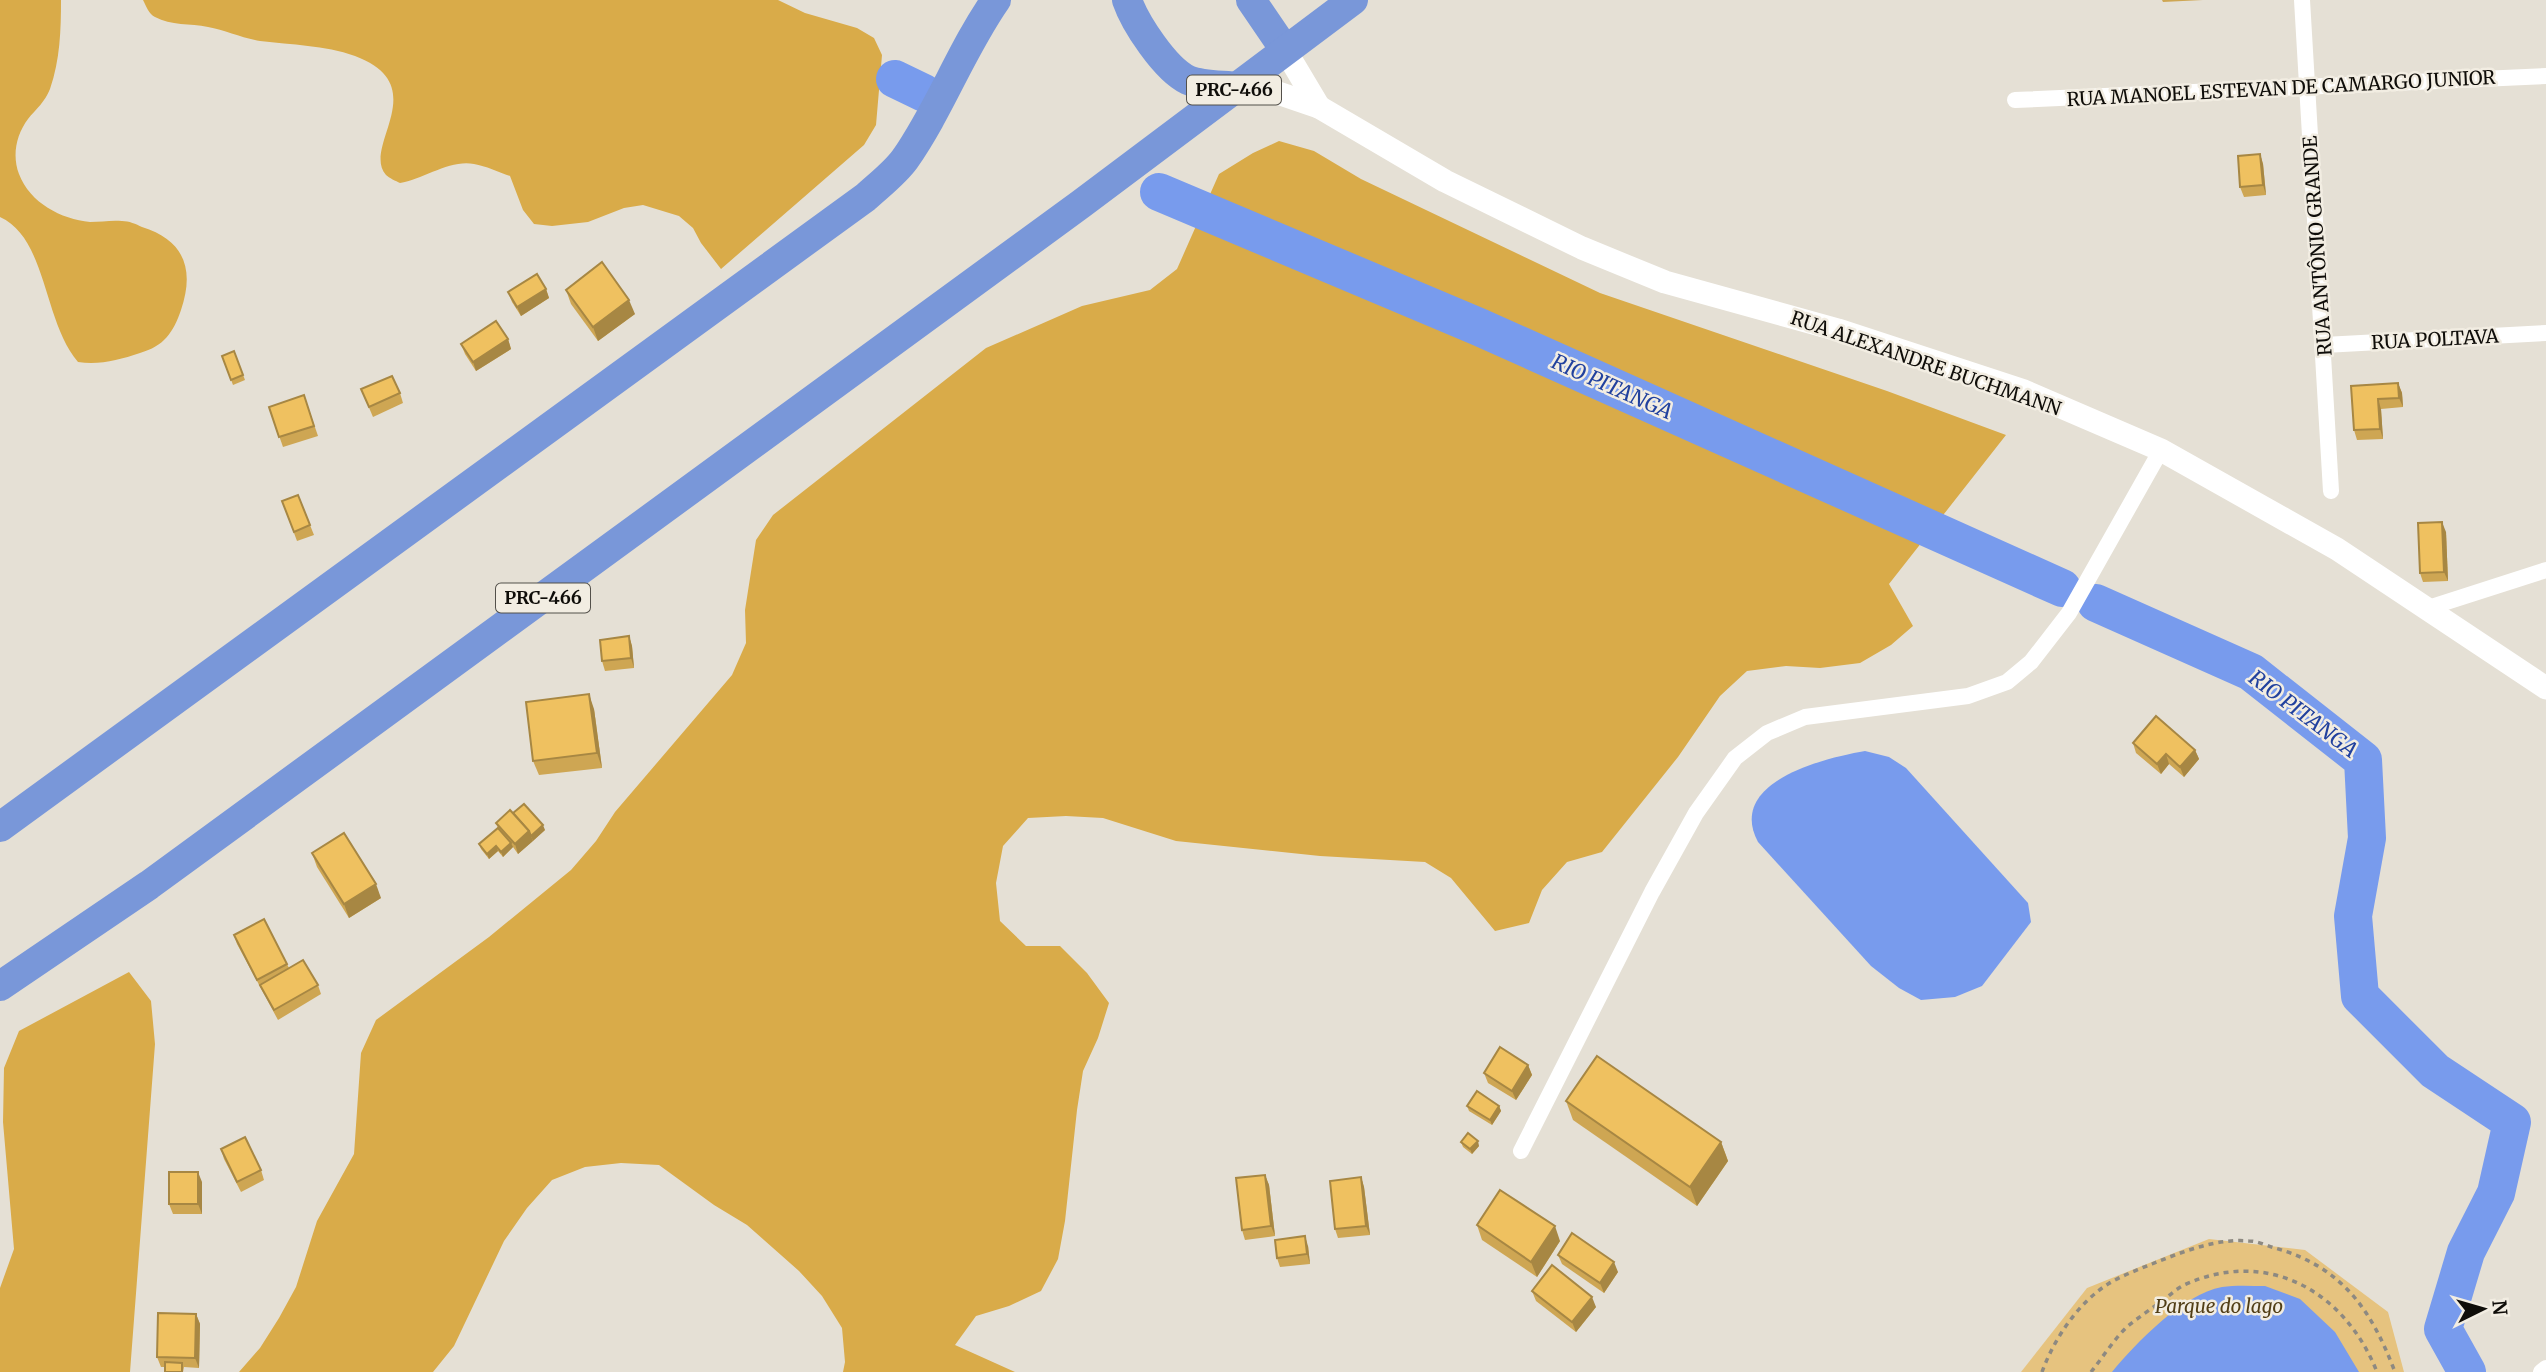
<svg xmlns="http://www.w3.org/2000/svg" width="2546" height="1372" viewBox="0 0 2546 1372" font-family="Merriweather,serif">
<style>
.green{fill:#e6c37f}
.forest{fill:#d9ab49}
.water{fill:#789bed}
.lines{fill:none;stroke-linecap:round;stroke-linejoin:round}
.river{stroke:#789bed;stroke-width:38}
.path{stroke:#8d8981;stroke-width:3.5;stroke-dasharray:5 5;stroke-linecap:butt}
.street{stroke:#fff;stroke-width:16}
.secondary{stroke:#fff;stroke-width:23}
.highway{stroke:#7997d9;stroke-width:30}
.wall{fill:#cea653}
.shaded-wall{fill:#a78743}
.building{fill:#efc160;stroke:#a78743;stroke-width:2}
.labels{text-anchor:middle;stroke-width:5;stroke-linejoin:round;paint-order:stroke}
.shield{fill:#f2ede2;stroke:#53504a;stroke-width:2}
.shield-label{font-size:18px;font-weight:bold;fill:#0f0d09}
.street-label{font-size:19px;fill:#0f0d09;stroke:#f2ede2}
.park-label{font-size:19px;font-style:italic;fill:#513e16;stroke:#f2ede2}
.water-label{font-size:21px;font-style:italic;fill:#21419e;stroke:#f2ede2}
</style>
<rect width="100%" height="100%" fill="#e5e0d5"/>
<polygon class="green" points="2209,1239 2305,1250 2388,1312 2404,1372 2021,1372 2087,1288"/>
<g class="forest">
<path d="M0 0H61C61 30 60 60 50 89 45 102 36 109 28 119 16 135 12 156 19 174 30 203 61 219 90 222 101 222 111 220 122 221 129 221 136 224 142 227 184 240 195 269 181 310 173 333 164 346 140 353 119 360 100 365 78 362 43 321 47 238 0 217Z"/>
<path d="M143 0H778L805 13 857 28 874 38 882 55 876 125 864 145 721 269 701 243 693 228 679 216 643 205 624 208 588 222 552 226 534 224 523 210 510 176C498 172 486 166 474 164 451 159 423 179 400 183 396 181 389 178 386 175 361 147 435 86 355 56 324 45 292 45 260 41 242 38 225 30 208 27 190 23 171 26 155 17 149 14 146 6 143 0Z"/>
<polygon points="1279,141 1314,151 1361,179 1600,293 1887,391 2006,435 1889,584 1913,626 1891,645 1860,663 1820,668 1786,666 1747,671 1720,696 1678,757 1602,852 1567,862 1542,890 1529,923 1495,931 1451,878 1425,862 1320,856 1176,841 1103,818 1066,816 1028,818 1003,846 996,883 1000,921 1026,946 1060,946 1087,973 1109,1003 1098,1038 1083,1071 1077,1110 1065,1221 1058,1259 1041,1291 1009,1306 976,1316 955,1345 1015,1372 843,1372 845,1362 842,1328 822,1296 799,1271 747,1225 714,1205 659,1165 621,1163 585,1167 552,1180 527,1208 504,1241 454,1346 433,1372 239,1372 260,1348 279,1318 296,1287 317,1221 354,1154 361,1053 376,1020 489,937 571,870 596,841 615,812 732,675 746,643 745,610 756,540 773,515 986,348 1082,306 1150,290 1177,269 1219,174 1253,153"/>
<polygon points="129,972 151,1001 155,1044 130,1372 0,1372 0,1288 14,1249 3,1122 4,1068 19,1031"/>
</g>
<g class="water">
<path d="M1865 751 1889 757 1906 768 2028 903 2031 922 1982 986 1955 997 1921 1000 1899 988 1871 966 1758 842C1726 782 1824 758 1865 751Z"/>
<path d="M2265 1286 2300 1299 2335 1332 2359 1372H2112C2136 1343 2183 1294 2222 1287 2235 1285 2251 1286 2265 1286Z"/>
</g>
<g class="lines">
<g class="river">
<polyline points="895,79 924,93"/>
<polyline points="1159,192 1479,327 2062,588"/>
<polyline points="2096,603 2251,672 2363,760 2367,838 2353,916 2360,996 2435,1071 2512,1122 2496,1193 2466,1252 2443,1329 2467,1372"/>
</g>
<g class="path">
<path d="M2042 1372C2054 1339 2078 1303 2108 1284 2121 1276 2137 1270 2152 1264 2182 1252 2216 1238 2249 1241 2258 1241 2267 1246 2275 1248 2342 1267 2371 1309 2395 1372"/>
<path d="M2091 1372C2103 1357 2114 1339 2128 1326 2139 1317 2151 1309 2162 1301 2169 1296 2176 1289 2184 1285 2267 1247 2345 1291 2377 1372"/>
</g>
<g class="street">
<polyline points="2302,0 2331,491"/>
<polyline points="2015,100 2546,76"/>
<polyline points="2324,345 2546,333"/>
<polyline points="2428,608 2546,570"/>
<polyline points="1521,1151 1652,892 1696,813 1735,758 1767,733 1805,717 1968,696 2007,682 2031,662 2069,613 2161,450"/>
<polyline points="2541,1372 2546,1368"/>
</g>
<g class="secondary">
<polyline points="1285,50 1319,107"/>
<polyline points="1238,87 1278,93 1319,107 1445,181 1582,248 1665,282 1838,330 2024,391 2161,450 2337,549 2546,688"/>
</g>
<g class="highway">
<path d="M1127 0C1135 23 1165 69 1188 80 1202 86 1223 85 1238 87"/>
<polyline points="1251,0 1285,50"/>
<path d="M0 827 866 197C879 185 895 173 905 159 940 109 961 50 996 0"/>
<polyline points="0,986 149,885 1081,204 1353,0"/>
</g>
</g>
<g class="wall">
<polygon points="2162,0 2203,0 2163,2"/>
<polygon points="2260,154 2263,164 2266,195 2244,197 2240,187"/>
<polygon points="546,289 549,298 521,316 512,302 508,292"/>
<polygon points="566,290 635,314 598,341 571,304"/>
<polygon points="508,339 511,349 476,371 465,354 461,344"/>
<polygon points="234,351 245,380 233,385 222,356"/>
<polygon points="2398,383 2402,393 2403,407 2381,409 2383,439 2357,440 2354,430 2351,386"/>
<polygon points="361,389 400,393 403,403 373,417"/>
<polygon points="304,395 318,436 283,447 269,407"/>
<polygon points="298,495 314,535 297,541 282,501"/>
<polygon points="2446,532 2448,581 2423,582 2420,573"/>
<polygon points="629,636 632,646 634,668 605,671 602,661"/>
<polygon points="594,709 602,768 539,775 533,761"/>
<polygon points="2133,743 2195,750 2199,759 2184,777 2169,764 2161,774 2136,753"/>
<polygon points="513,813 545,830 518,854 513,847 503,857 498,851 489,859 481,849 479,844 498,828 496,823"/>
<polygon points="312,853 381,898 349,918 317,867"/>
<polygon points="234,935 287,964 289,968 318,985 321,994 278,1020 237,944"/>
<polygon points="1528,1065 1532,1075 1516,1100 1488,1083 1484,1073"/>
<polygon points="1566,1101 1721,1142 1728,1161 1697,1206 1573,1120"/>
<polygon points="1467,1106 1499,1106 1501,1111 1492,1125 1469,1111"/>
<polygon points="1461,1142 1479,1146 1472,1154 1463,1147"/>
<polygon points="221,1149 261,1170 264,1180 241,1192 224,1159"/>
<polygon points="1265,1175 1269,1185 1275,1236 1245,1240 1242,1230"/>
<polygon points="1361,1177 1364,1187 1370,1235 1338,1238 1335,1229"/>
<polygon points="202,1182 202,1214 173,1214 169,1204"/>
<polygon points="1477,1225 1560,1241 1537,1277 1482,1240"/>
<polygon points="1308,1246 1310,1264 1280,1267 1277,1258"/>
<polygon points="1558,1255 1618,1272 1604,1293 1562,1264"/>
<polygon points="1532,1291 1596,1307 1576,1332 1536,1301"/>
<polygon points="196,1314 200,1324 199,1368 184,1367 183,1372 165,1372 165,1367 161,1367 157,1357"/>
</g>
<g class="shaded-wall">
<polygon points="2260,154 2263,164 2266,195 2263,185"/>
<polygon points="546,289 549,298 521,316 517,307"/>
<polygon points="629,300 635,314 598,341 593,327"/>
<polygon points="508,339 511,349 476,371 473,362"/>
<polygon points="2398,383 2402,393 2403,407 2399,398"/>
<polygon points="2378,399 2381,409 2383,439 2380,429"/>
<polygon points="2442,522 2446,532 2448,581 2444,572"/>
<polygon points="629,636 632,646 634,668 631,658"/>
<polygon points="589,694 594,709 602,768 597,753"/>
<polygon points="2195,750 2199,759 2184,777 2180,767"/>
<polygon points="2166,754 2169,764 2161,774 2157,764"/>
<polygon points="543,825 545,830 533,841 531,836"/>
<polygon points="529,831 533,841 518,854 515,844"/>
<polygon points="511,843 513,847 503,857 501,852"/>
<polygon points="496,846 498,851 489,859 487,854"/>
<polygon points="376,884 381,898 349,918 344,904"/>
<polygon points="1528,1065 1532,1075 1516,1100 1512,1091"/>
<polygon points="1499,1106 1501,1111 1492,1125 1490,1120"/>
<polygon points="1478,1141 1479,1146 1472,1154 1470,1149"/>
<polygon points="1721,1142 1728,1161 1697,1206 1690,1187"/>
<polygon points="198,1172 202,1182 202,1214 198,1204"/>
<polygon points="1265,1175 1269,1185 1275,1236 1271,1226"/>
<polygon points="1361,1177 1364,1187 1370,1235 1366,1226"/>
<polygon points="1555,1226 1560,1241 1537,1277 1531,1262"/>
<polygon points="1305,1236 1308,1246 1310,1264 1307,1254"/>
<polygon points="1614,1262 1618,1272 1604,1293 1600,1283"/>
<polygon points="1592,1297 1596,1307 1576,1332 1572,1322"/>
<polygon points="196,1314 200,1324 199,1368 195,1358"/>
</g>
<g class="building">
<polygon points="2260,154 2263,185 2240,187 2238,156"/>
<polygon points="602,262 629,300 593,327 566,290"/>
<polygon points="537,274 546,289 517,307 508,292"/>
<polygon points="496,321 508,339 473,362 461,344"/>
<polygon points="234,351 243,375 231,380 222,356"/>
<polygon points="392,376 400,393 369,407 361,389"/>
<polygon points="2398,383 2399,398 2378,399 2380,429 2354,430 2351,386"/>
<polygon points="304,395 314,426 279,437 269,407"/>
<polygon points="298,495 310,525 294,532 282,501"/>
<polygon points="2442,522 2444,572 2420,573 2418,523"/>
<polygon points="629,636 631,658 602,661 600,640"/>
<polygon points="589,694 597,753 533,761 526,702"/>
<polygon points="2156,716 2195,750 2180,767 2166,754 2157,764 2133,743"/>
<polygon points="524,804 543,825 531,836 529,831 513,813"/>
<polygon points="510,810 529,831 515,844 496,823"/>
<polygon points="498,828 511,843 501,852 496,846 487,854 479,844"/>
<polygon points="344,833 376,884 344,904 312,853"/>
<polygon points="264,919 287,964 257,980 234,935"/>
<polygon points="303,960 318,985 274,1010 260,985"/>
<polygon points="1500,1047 1528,1065 1512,1091 1484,1073"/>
<polygon points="1597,1056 1721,1142 1690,1187 1566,1101"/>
<polygon points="1477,1091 1499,1106 1490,1120 1467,1106"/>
<polygon points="1468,1133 1478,1141 1470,1149 1461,1142"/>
<polygon points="245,1137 261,1170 237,1182 221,1149"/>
<rect x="169" y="1172" width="29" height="32"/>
<polygon points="1265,1175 1271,1226 1242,1230 1236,1178"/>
<polygon points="1361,1177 1366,1226 1335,1229 1330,1181"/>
<polygon points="1500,1190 1555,1226 1531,1262 1477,1225"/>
<polygon points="1572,1233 1614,1262 1600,1283 1558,1255"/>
<polygon points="1305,1236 1307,1254 1277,1258 1275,1240"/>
<polygon points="1552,1265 1592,1297 1572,1322 1532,1291"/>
<polygon points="158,1313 196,1314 195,1358 157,1357"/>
<polygon points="165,1362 182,1363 182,1372 165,1372"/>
</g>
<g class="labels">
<g class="shield">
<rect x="1187" y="75.5" width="94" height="29" rx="5"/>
<rect x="496" y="583.5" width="94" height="29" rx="5"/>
</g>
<g class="shield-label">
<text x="1234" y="96">PRC-466</text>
<text x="543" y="604">PRC-466</text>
</g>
<g class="street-label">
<text transform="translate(2281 88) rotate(-3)" y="7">RUA MANOEL ESTEVAN DE CAMARGO JUNIOR</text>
<text transform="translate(2317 246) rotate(-94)" y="7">RUA ANTÔNIO GRANDE</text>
<text transform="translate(2435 339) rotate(-3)" y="7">RUA POLTAVA</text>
<text transform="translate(1926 363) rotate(19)" y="7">RUA ALEXANDRE BUCHMANN</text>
</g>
<g class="park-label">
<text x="2219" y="1313">Parque do lago</text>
</g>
<g class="water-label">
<text transform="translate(1612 387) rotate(24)" y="7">RIO PITANGA</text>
<text transform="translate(2303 714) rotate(37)" y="7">RIO PITANGA</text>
</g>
</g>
<g transform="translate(2483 1309) rotate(85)" stroke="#f2ede2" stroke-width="5" paint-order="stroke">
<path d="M0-5L12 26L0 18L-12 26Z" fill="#0f0d09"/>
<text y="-10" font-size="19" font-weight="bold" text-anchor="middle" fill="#0f0d09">N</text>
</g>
</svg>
